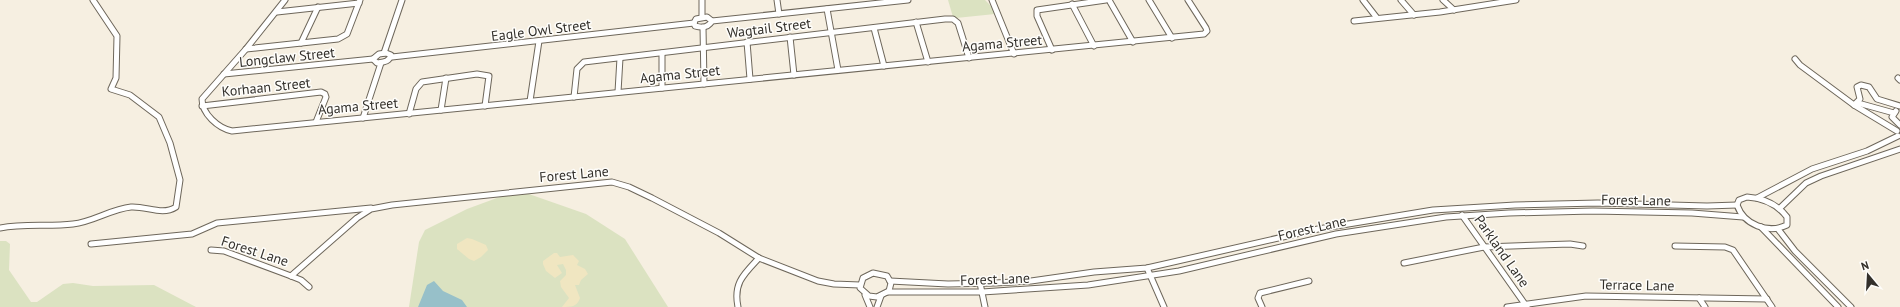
<svg xmlns="http://www.w3.org/2000/svg" width="1900" height="307" viewBox="0 0 1900 307" font-family="'PT Sans',sans-serif">
<style>
.green{fill:#dbe2c1}
.sand{fill:#f0e6c1}
.water{fill:#97c0c9}
.lines{fill:none;stroke-linecap:round;stroke-linejoin:round}
.street-casing{stroke:#6e675b;stroke-width:7}
.street{stroke:#fff;stroke-width:5}
.labels{text-anchor:middle;stroke-width:3;stroke-linejoin:round;paint-order:stroke}
.street-label{font-size:14px;fill:#33302b;stroke:#fefdfa}
</style>
<rect width="100%" height="100%" fill="#f6efe1"/>
<g class="green">
<polygon points="948,0 985,0 992,7 995,14 956,18 953,17"/>
<polygon points="526,193 586,214 625,239 668,307 409,307 419,242 425,230 467,209 505,195"/>
<polygon points="0,241 6,241 10,244 9,270 31,302 37,302 63,284 73,283 93,286 154,285 196,307 0,307"/>
</g>
<g class="sand">
<polygon points="467,238 472,239 486,245 488,250 481,257 474,261 469,259 457,249 457,244"/>
<path d="M554 253H557L560 257 573 255 579 261 577 265 585 269 588 274 581 280 579 285H575L580 298C577 307 571 307 562 307L569 298 561 287 560 281 566 275V270L563 264 557 265 562 273 555 278 546 271 543 264V261Z"/>
</g>
<polygon class="water" points="434,281 443,291 462,300 467,307 418,307 427,285"/>
<g class="lines">
<g class="street-casing">
<g id="street">
<path d="M285 0 246 49 202 99C202 114 218 128 232 131L1204 34 1207 31 1206 28 1188 0"/>
<polyline points="702,0 702,17"/>
<polyline points="777,0 779,14"/>
<polyline points="992,0 1014,54"/>
<polyline points="1109,0 1133,42"/>
<polyline points="1149,0 1172,38"/>
<polyline points="1363,0 1377,18"/>
<polyline points="1401,0 1414,15"/>
<polyline points="1443,0 1454,10"/>
<polyline points="1072,4 1094,46"/>
<polyline points="827,9 838,70"/>
<polyline points="277,12 359,3"/>
<path d="M707 17 712 21C708 28 702 28 695 26L694 23 696 19Z"/>
<polyline points="712,21 908,0"/>
<polyline points="1354,21 1440,12 1516,0"/>
<polyline points="916,22 928,62"/>
<polyline points="703,27 704,84"/>
<polyline points="874,28 884,66"/>
<polyline points="790,37 794,75"/>
<polyline points="747,42 750,79"/>
<polyline points="301,43 318,7"/>
<polyline points="246,49 338,39 347,34 360,0"/>
<polyline points="1052,50 1037,16 1037,10 1106,0"/>
<polyline points="384,53 402,0"/>
<path d="M386 53 391 55C389 62 384 62 377 63L373 59 379 54Z"/>
<polyline points="662,53 662,88"/>
<polyline points="392,57 694,23"/>
<polyline points="1795,59 1800,65 1854,105 1897,131"/>
<polyline points="224,74 373,59"/>
<polyline points="1898,78 1900,80"/>
<polyline points="618,92 620,58"/>
<polyline points="574,97 577,69 584,62 945,19 953,19 958,23 969,58"/>
<polyline points="530,101 539,41"/>
<polyline points="1858,103 1894,113"/>
<polyline points="1854,105 1860,99 1857,87 1861,85 1869,87 1877,99 1900,106"/>
<polyline points="202,106 321,92 325,94 326,97 316,122"/>
<polyline points="441,110 446,78"/>
<polyline points="1896,111 1892,117 1900,125"/>
<polyline points="409,114 416,89 422,82 477,74 489,76 485,106"/>
<polyline points="363,118 381,63"/>
<path d="M1747 197C1763 198 1777 204 1787 217V225C1768 234 1744 225 1737 205L1739 200Z"/>
<polyline points="1757,198 1812,169 1867,151 1898,136"/>
<polyline points="1780,208 1806,183 1821,176 1900,149"/>
<polyline points="1462,215 1527,307"/>
<polyline points="1761,227 1838,307"/>
<path d="M0 228C24 223 49 227 73 224 93 222 111 209 131 207 147 206 162 216 176 207L180 180 170 143 159 117 130 95 111 89 116 78 117 36 93 0"/>
<polyline points="1778,229 1795,251 1851,307"/>
<polyline points="91,244 192,234 217,223 371,208"/>
<polyline points="1675,246 1725,247 1733,250 1772,307"/>
<polyline points="211,250 224,251 291,276 301,280 309,287"/>
<polyline points="1404,263 1484,247 1570,244 1583,246"/>
<polyline points="1147,268 1164,307"/>
<polygon points="873,273 887,276 891,283 889,291 877,297 869,296 860,288 863,278"/>
<polyline points="291,276 357,218 371,209 392,205 612,182 629,187 652,198 719,233 759,258 818,281 834,284 860,285"/>
<polyline points="890,281 948,284 995,283 1031,281 1094,272 1147,268 1318,229 1433,210 1515,205 1598,203 1707,206 1737,205"/>
<polyline points="980,283 985,307"/>
<polyline points="888,292 982,292 1088,285 1179,271 1336,234 1446,217 1509,213 1593,211 1692,213 1743,217"/>
<polyline points="865,295 870,307"/>
<polyline points="1699,298 1705,307"/>
<path d="M738 307C733 283 744 274 759 258"/>
<polyline points="877,307 881,296"/>
<polyline points="1262,307 1258,298 1260,293 1309,281"/>
<polyline points="1507,307 1586,296 1767,299"/>
</g>
</g>
<use href="#street" class="street"/>
</g>
<g class="labels">
<g class="street-label">
<text transform="translate(769 28) rotate(-7)" y="5">Wagtail Street</text>
<text transform="translate(541 30) rotate(-7)" y="5">Eagle Owl Street</text>
<text transform="translate(1002 43) rotate(-5)" y="5">Agama Street</text>
<text transform="translate(287 57) rotate(-6)" y="5">Longclaw Street</text>
<text transform="translate(680 74) rotate(-6)" y="5">Agama Street</text>
<text transform="translate(266 87) rotate(-6)" y="5">Korhaan Street</text>
<text transform="translate(358 106) rotate(-5)" y="5">Agama Street</text>
<text transform="translate(574 174) rotate(-5)" y="5">Forest Lane</text>
<text transform="translate(1636 200) rotate(1)" y="5">Forest Lane</text>
<text transform="translate(1312 228) rotate(-13)" y="5">Forest Lane</text>
<text transform="translate(255 251) rotate(18)" y="5">Forest Lane</text>
<text transform="translate(1502 251) rotate(55)" y="5">Parkland Lane</text>
<text transform="translate(995 279) rotate(-2)" y="5">Forest Lane</text>
<text transform="translate(1637 285) rotate(1)" y="5">Terrace Lane</text>
</g>
</g>
<g transform="translate(1868 275) rotate(342)" stroke="#fefdfa" stroke-width="3" paint-order="stroke">
<path d="M0-3L7 15L0 10L-7 15Z" fill="#33302b"/>
<text y="-6" font-size="11" font-weight="bold" text-anchor="middle" fill="#33302b">N</text>
</g>
</svg>
